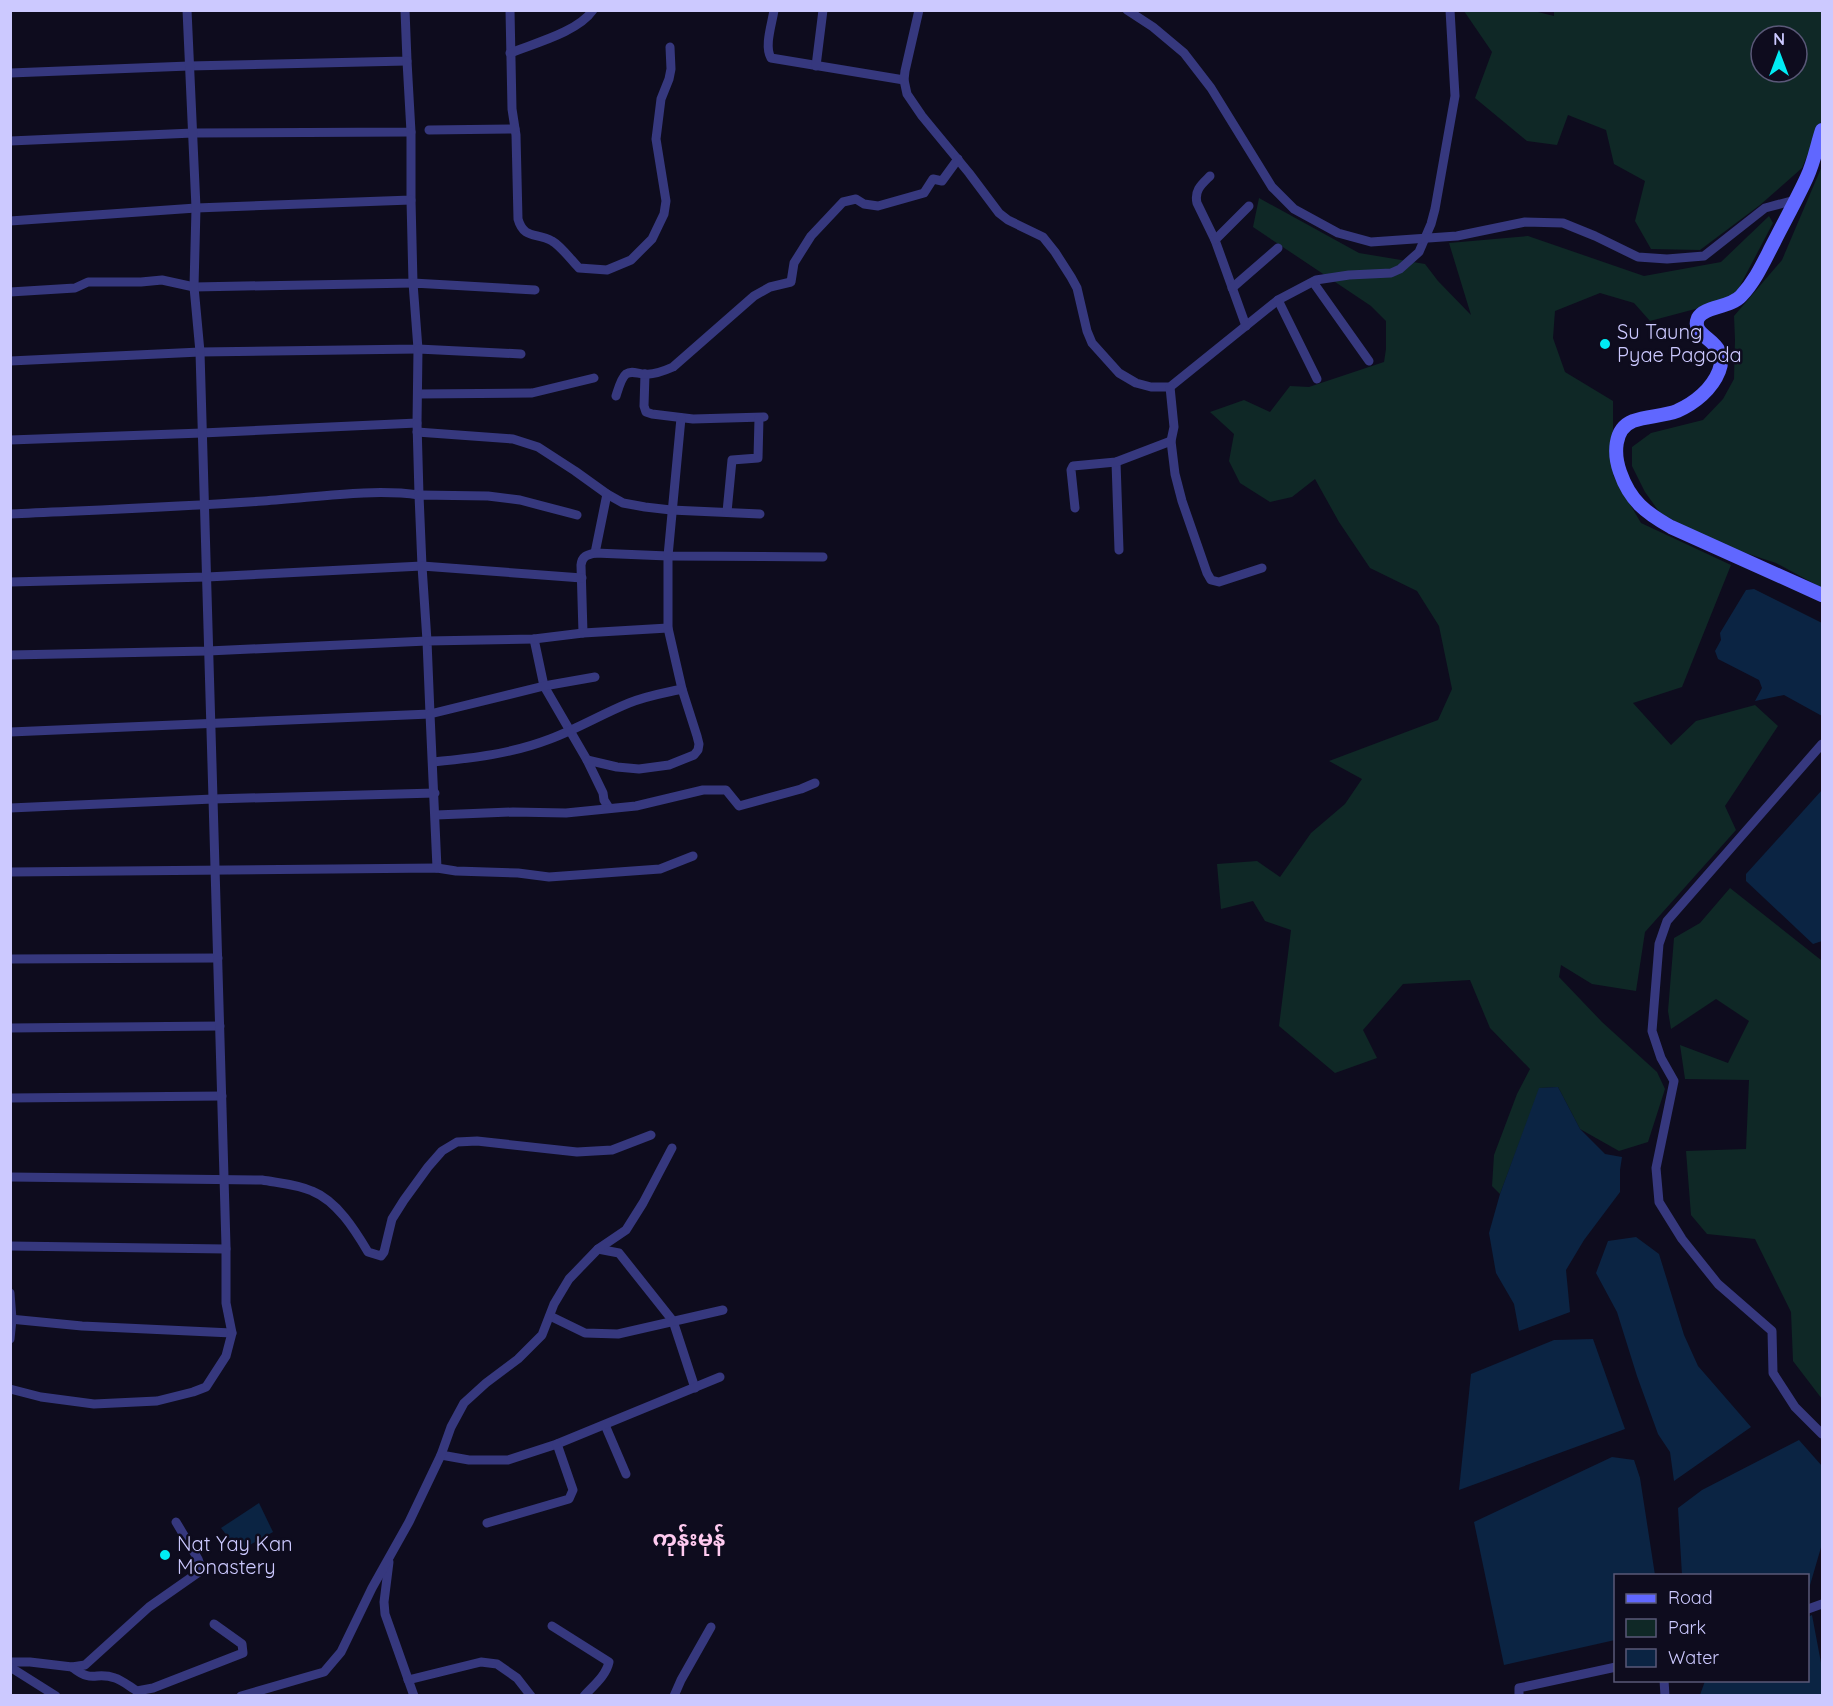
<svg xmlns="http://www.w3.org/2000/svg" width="1833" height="1706" viewBox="0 0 1833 1706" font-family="Quicksand,'Noto Sans Myanmar',sans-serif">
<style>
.green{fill:#0f2826;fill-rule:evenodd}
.water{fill:#0b2443}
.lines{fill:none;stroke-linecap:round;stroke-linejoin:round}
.street{stroke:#36387e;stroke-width:9}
.secondary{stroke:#6067ff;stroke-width:14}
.poi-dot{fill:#00ecf4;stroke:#0e0c1e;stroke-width:2}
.labels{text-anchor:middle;stroke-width:5;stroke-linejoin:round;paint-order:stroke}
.poi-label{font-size:20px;fill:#ccc9ff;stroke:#0e0c1e;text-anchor:start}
.quarter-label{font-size:22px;font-weight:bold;fill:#ffcbf0;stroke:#0e0c1e}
</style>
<rect width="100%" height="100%" fill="#0e0c1e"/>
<g class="green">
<path d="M1554 10 1822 11V120L1802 168 1760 205 1700 250 1651 249 1635 221 1645 181 1614 164 1606 130 1568 115 1557 145 1527 141 1475 98 1492 52 1464 11H1534L1554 16ZM1761 36H1797V72H1761Z"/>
<polygon points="1822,166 1822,588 1776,563 1718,544 1660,513 1645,492 1632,466 1632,447 1651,433 1703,420 1723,399 1734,379 1735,340 1734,316 1782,260"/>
<polygon points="1259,198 1359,253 1425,264 1438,281 1471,315 1449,243 1528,236 1644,276 1721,262 1769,216 1773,223 1733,299 1650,321 1634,303 1600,293 1555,311 1553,338 1565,372 1613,401 1613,475 1641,523 1731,565 1682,687 1633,703 1671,745 1696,721 1755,705 1778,726 1725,806 1736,830 1645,932 1636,991 1592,984 1561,965 1559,977 1602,1022 1657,1072 1665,1089 1648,1142 1619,1151 1580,1129 1558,1087 1540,1088 1500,1194 1492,1186 1494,1155 1517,1094 1530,1069 1490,1028 1470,980 1403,984 1363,1030 1377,1058 1335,1073 1279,1026 1291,930 1265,921 1253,901 1221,909 1217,864 1257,861 1280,877 1311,833 1345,804 1362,779 1329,761 1438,720 1452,689 1439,626 1417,591 1370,568 1339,522 1315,479 1292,497 1270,502 1240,483 1229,461 1234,434 1210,412 1244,400 1270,412 1290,386 1309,387 1384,362 1386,349 1386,321 1371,306 1253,227"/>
<polygon points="1730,888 1821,960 1822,958 1822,1399 1793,1361 1791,1312 1755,1239 1707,1234 1691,1215 1686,1151 1746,1149 1749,1080 1685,1079 1680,1045 1728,1063 1749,1021 1716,999 1671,1029 1668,1011 1674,938 1700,923"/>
</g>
<g class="water">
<polygon points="1754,589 1822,623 1822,716 1784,695 1755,701 1762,688 1759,680 1718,659 1715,651 1721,640 1720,633 1746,590"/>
<polygon points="1822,790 1822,941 1813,944 1746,881 1746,874"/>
<polygon points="1558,1087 1580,1129 1605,1154 1622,1157 1620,1170 1620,1192 1584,1240 1566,1270 1570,1312 1519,1331 1514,1304 1496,1273 1489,1233 1500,1194 1539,1088"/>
<polygon points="1636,1237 1659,1254 1684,1335 1698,1366 1751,1427 1674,1481 1670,1452 1658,1434 1637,1376 1617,1312 1596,1273 1608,1241"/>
<polygon points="1593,1339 1625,1429 1459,1490 1471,1374 1554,1340"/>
<polygon points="1799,1440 1822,1466 1822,1544 1808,1592 1808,1576 1682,1575 1678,1508 1702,1490"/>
<polygon points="1612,1457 1634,1460 1640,1478 1655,1575 1616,1576 1615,1640 1504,1665 1474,1522"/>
<polygon points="259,1503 273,1532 239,1551 221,1528"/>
<polygon points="1812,1615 1822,1668 1822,1695 1700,1695 1705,1681 1808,1680 1808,1617"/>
</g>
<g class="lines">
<g class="street">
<path d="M510 10 512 109 516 135 518 219C524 240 537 232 552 241 561 246 572 261 579 268L607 270 631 260 652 239 664 214 666 201 656 139 661 99 669 79 671 69 670 47"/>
<path d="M774 10C772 24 764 46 771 58L904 80"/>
<polyline points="919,10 905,71 904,80 907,94 922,116 969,173 999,213 1008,220 1043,237 1055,252 1071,277 1077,288 1087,331 1092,343 1119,373 1136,383 1151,387 1170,387 1278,300 1316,280 1349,275 1391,273 1400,269 1419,252 1431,224 1435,209 1455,96 1450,10"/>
<polyline points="1127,10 1153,27 1184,53 1211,88 1272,187 1294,209 1338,233 1371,242 1457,236 1525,222 1563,223 1595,236 1638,257 1667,259 1704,256 1765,208 1795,200"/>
<path d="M510 53C535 43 578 32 593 10"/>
<polyline points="816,66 823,10"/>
<polyline points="10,73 189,66 407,61 405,10"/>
<polyline points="429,130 515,129"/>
<polyline points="10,141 193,133 411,132 407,61"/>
<path d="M1210 176C1202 184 1194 190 1197 203L1215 240 1246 326"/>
<polyline points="10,221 196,208 411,200 411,132"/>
<polyline points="1215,240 1249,206"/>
<polyline points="1313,282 1369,361"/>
<polyline points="1232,288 1278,248"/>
<polyline points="10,292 75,288 88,282 141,282 162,280 194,287 413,283 411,200"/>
<polyline points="1278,300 1317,379"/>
<polyline points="10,361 200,352 418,349 413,283 535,290"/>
<polyline points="645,374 644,406 646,412 652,414 693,419 764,417"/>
<polyline points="1170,387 1174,427 1171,441 1175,474 1182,501 1207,573 1211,580 1219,582 1262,568"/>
<polyline points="418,394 532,393 594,378"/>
<path d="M616 396C618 390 621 378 626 374 632 370 638 374 645 374 654 375 664 371 673 367L754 296 770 287 791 282 794 263 811 236 843 202 856 199 864 204 878 206 924 193 933 179 942 181 958 159"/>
<polyline points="417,432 513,439 538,447 575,471 607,494 623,503 645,507 671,510 760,514"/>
<polyline points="10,440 202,433 417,423 418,349 521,354"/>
<polyline points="1116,462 1119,550"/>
<polyline points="1075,508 1071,470 1073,466 1116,462 1171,441"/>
<polyline points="727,512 732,460 758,458 759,418"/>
<path d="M10 514C95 510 179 507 263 501 313 498 370 488 419 495L417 423"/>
<polyline points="595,553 607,494"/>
<polyline points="10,582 207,577 422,566 419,495 488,496 520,500 577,515"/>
<path d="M583 633 581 565C582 556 587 555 595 553L668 556 823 557"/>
<polyline points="534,639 544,686 587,760 603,793 604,800 609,808"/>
<polyline points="10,655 208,651 427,641 422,566 582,578"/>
<polyline points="10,732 430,714 427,641 534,639 583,633 668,628"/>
<polyline points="1822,744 1667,921 1659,944 1652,1031 1661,1058 1674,1081 1656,1168 1659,1202 1682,1239 1718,1284 1772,1331 1773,1373 1795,1407 1822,1434"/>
<polyline points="587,760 617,767 639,769 669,765 694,755 698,750 699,744 697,736 682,689 668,628 668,556 681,418"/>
<path d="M433 762C473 758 511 754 550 739 577 729 602 714 629 703 646 696 664 693 682 689"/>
<polyline points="10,808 213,799 435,793"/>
<polyline points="436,815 513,812 566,813 636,806 703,790 726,790 739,806 801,789 815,783"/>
<polyline points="437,868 430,714 544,686 595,677"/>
<polyline points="10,872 437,868 456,871 518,873 549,877 660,869 693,856"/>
<polyline points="10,959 218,958"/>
<polyline points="10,1028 220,1026"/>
<polyline points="10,1098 222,1096"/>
<path d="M10 1177 262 1180C279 1183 296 1184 312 1191 337 1201 355 1230 368 1252L381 1256 384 1252 392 1219 404 1200 428 1167 442 1151 457 1142 477 1141 577 1152 612 1150 651 1135"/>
<polyline points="10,1246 226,1249"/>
<polyline points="598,1249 619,1253 673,1321 695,1388"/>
<polyline points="10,1293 12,1319 10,1339"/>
<polyline points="550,1316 585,1333 618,1334 723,1310"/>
<polyline points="10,1319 82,1326 232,1333"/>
<polyline points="10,1389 41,1397 94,1404 157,1401 193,1392 206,1387 226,1356 232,1333 226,1303 226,1246 200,352 194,287 196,208 187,10"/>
<polyline points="605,1425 626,1474"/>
<polyline points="441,1455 469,1460 508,1460 557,1444 720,1377"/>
<polyline points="487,1523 569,1499 573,1490 557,1444"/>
<polyline points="389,1562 384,1602 385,1614 414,1696"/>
<polyline points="1808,1609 1822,1604"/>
<path d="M552 1626 609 1662C606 1676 593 1686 584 1696"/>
<polyline points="10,1662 30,1662 72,1667 85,1665 149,1607 199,1572 201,1568 198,1559 176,1522"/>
<polyline points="10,1667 56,1696"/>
<path d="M72 1667C93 1684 95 1671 115 1678 122 1680 130 1687 137 1691L153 1688 243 1653 242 1644 214 1624"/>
<polyline points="408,1680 481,1662 497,1664 517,1678 531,1696"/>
<polyline points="1664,1680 1665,1696"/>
<polyline points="241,1696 324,1672 341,1652 372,1588 409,1522 441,1455 451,1427 464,1403 486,1383 518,1359 542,1335 554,1304 569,1279 598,1249 626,1230 643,1203 672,1148"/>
<polyline points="674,1696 681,1680 711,1627"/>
<polyline points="1519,1696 1519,1688 1616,1667"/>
</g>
<path class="secondary" d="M1822 130C1817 145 1814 162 1807 177 1797 199 1785 220 1774 242 1764 261 1756 280 1741 296 1730 308 1704 306 1698 318 1689 339 1731 339 1719 371 1712 389 1695 403 1677 411 1664 416 1647 416 1633 421 1613 429 1614 455 1620 472 1630 501 1646 513 1671 527L1822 595"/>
</g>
<g class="poi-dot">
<circle cx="1605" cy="344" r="6"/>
<circle cx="165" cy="1555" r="6"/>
</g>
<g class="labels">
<g class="poi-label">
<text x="1617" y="339">Su Taung<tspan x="1617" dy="23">Pyae Pagoda</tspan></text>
<text x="177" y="1551">Nat Yay Kan<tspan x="177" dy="23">Monastery</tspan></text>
</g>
<g class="quarter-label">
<text x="689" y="1546">ကုန်းမုန်</text>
</g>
</g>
<rect width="1833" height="1706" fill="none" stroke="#ccc9ff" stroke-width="24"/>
<rect x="1614" y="1574" width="195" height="108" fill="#0e0c1e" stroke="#5a5878" stroke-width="1.5"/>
<rect x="1626" y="1594" width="30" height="9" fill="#6067ff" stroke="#5a5878" stroke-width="1.5"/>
<text x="1668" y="1604" font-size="18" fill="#ccc9ff">Road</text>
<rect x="1626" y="1619" width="30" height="18" fill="#0f2826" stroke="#5a5878" stroke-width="1.5"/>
<text x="1668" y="1634" font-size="18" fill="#ccc9ff">Park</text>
<rect x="1626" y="1649" width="30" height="18" fill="#0b2443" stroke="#5a5878" stroke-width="1.5"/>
<text x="1668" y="1664" font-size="18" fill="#ccc9ff">Water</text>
<g transform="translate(1779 54)"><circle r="28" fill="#0e0c1e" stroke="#5a5878" stroke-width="1.5"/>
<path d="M0-4.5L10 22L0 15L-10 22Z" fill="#00ecf4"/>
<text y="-9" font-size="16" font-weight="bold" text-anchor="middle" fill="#ccc9ff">N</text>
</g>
</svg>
